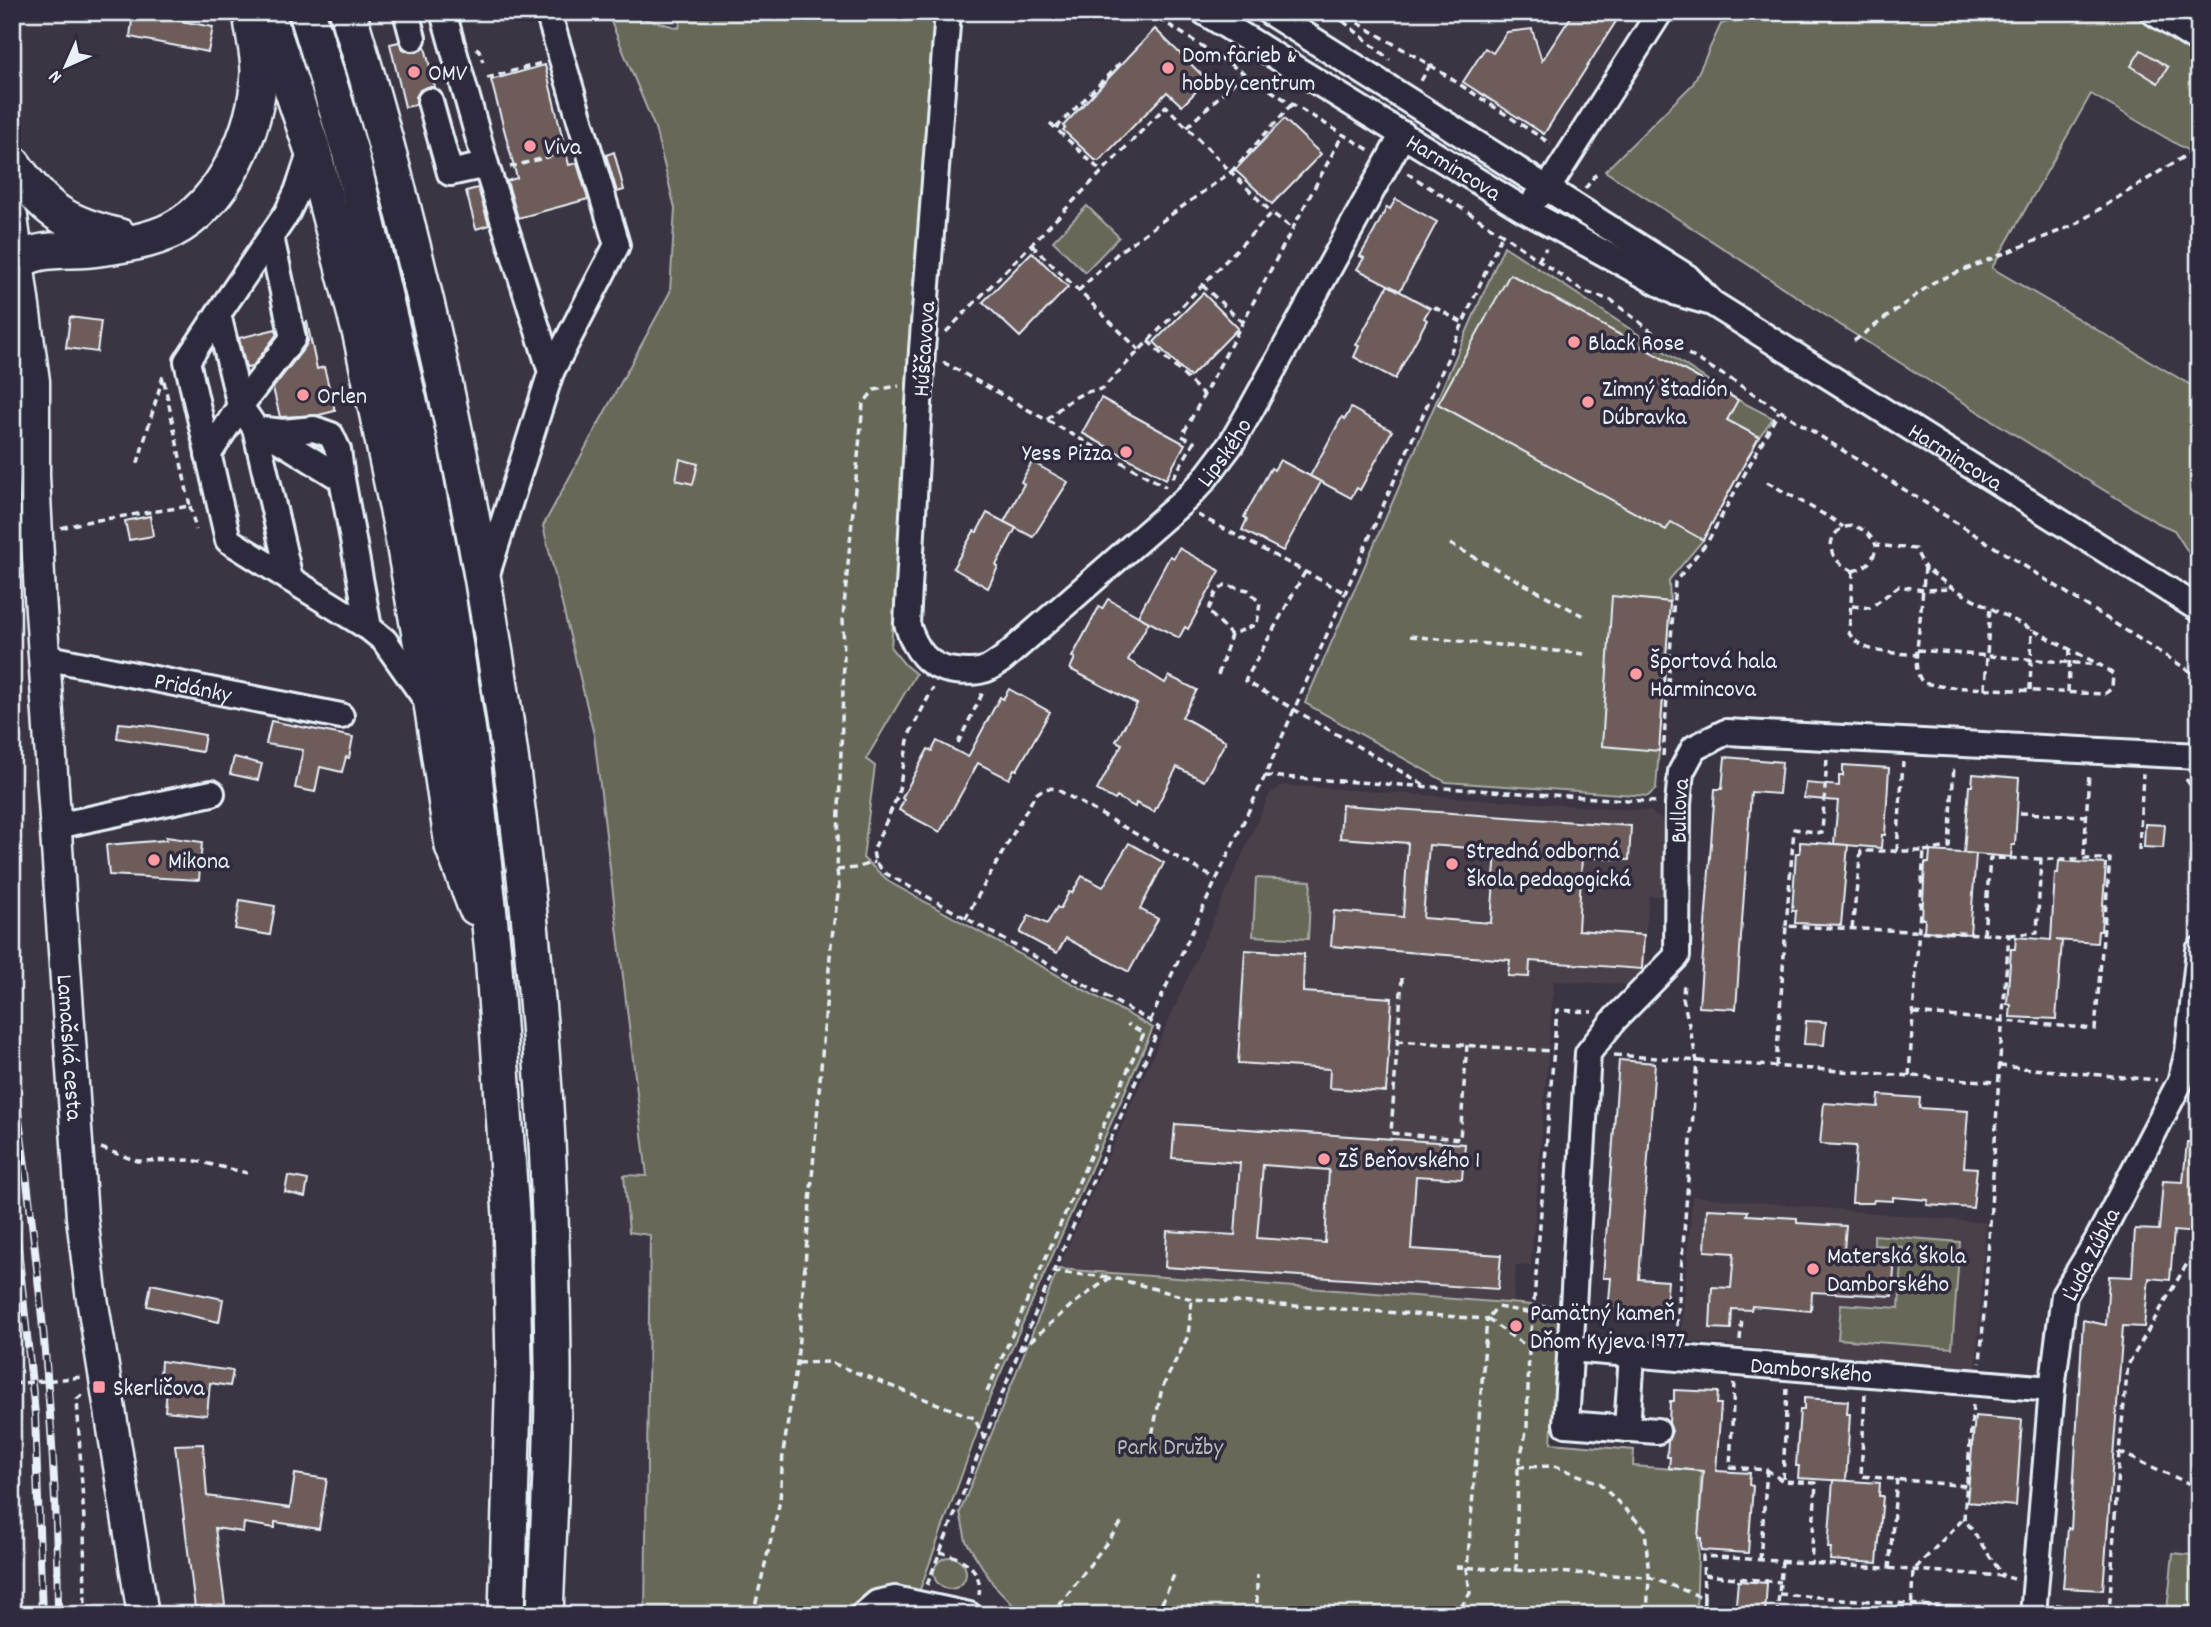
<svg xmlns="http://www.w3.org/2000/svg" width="2211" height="1627" viewBox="0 0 2211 1627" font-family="Dekko,sans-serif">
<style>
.built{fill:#4a404a}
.green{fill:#676859;stroke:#a8aca8;stroke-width:2}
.building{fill:#6d5c5a;stroke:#e8f1f8;stroke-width:2;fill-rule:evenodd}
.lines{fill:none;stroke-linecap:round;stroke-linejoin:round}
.minor-casing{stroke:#e8f1f8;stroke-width:30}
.major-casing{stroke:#e8f1f8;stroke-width:35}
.highway-casing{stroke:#e8f1f8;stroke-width:40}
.path{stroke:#e8f1f8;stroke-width:3.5;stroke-dasharray:7 5;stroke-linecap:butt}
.minor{stroke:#2f2a3d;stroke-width:24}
.major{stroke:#2f2a3d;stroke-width:30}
.highway{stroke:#2f2a3d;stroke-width:35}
.rail-casing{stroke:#e8f1f8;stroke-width:8}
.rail{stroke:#2f2a3d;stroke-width:5;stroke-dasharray:16;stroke-linecap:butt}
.path-bridge{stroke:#e8f1f8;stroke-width:3.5;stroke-dasharray:7 5;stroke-linecap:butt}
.poi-dot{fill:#ff9aa2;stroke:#2f2a3d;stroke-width:2.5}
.labels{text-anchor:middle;stroke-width:7;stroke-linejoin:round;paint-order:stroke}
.poi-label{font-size:24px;fill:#e8f1f8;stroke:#2f2a3d;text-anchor:start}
.street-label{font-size:24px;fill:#e8f1f8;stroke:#2f2a3d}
.park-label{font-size:24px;fill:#b4bab8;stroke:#2f2a3d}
</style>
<rect width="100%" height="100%" fill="#3b3443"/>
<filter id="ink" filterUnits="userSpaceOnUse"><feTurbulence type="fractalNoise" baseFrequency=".0143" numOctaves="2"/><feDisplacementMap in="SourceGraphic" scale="14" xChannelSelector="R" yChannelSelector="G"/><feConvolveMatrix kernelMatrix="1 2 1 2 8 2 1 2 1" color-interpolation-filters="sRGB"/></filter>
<g filter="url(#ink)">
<g class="built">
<polygon points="1282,785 1650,811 1662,819 1668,833 1664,896 1649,896 1642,969 1636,985 1554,981 1531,1266 1516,1265 1513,1303 1058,1269 1269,795"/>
<polygon points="1692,1196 1986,1223 1976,1371 1681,1340"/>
</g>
<g class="green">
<polygon points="607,12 619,12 679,28 682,12 937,12 891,648 905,665 916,674 866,759 875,766 863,858 891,883 1153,1028 990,1397 918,1595 852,1611 850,1615 645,1615 650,1235 629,1232 624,1175 647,1176 594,735 543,526 670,292 675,208 655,128"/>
<polygon points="1760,12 2130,12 2199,56 2199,157 2091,94 1992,268 2199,390 2199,561 2192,558 2174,530 2156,522 2084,478 1851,332 1605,171 1693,84 1721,24"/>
<polygon points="1087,206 1119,237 1085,272 1053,241"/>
<polygon points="1504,246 1738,400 1773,418 1759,437 1703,540 1669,580 1670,602 1656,789 1648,796 1446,782 1305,703"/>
<polygon points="1256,878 1311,881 1308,939 1253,936"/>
<polygon points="1874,1235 1960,1242 1952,1348 1838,1339 1841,1304 1899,1308 1903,1247 1874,1245"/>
<polygon points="1058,1269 1560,1307 1551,1443 1634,1450 1633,1466 1701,1471 1696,1615 1032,1615 1016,1608 993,1584 966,1541 960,1512"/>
<polygon points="2173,1553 2199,1556 2199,1613 2167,1610"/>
<circle cx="950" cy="1573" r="16"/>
</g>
<g class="building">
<polygon points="133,12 213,27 208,52 130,37"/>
<polygon points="1574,12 1622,12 1544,134 1463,82 1485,48 1493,53 1507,32 1532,29 1542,61"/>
<polygon points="1155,29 1207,80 1182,106 1167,92 1099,161 1095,160 1063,130 1065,128 1063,126"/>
<polygon points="399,42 403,49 410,52 417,52 425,47 435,87 427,87 420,90 416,97 416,105 405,107 390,44"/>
<polygon points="2141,50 2168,67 2158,83 2131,66"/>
<polygon points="545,65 569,165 577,163 588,199 518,218 507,181 517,178 491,80"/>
<polygon points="1284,119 1321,154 1272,204 1235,170"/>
<polygon points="614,152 624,190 617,192 606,155"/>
<polygon points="478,188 489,225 476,229 466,191"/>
<polygon points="1396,199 1437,222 1400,291 1357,269 1364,258 1360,256 1374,232 1387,207 1390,209"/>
<polygon points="1032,252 1068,287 1020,337 983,302"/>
<polygon points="1510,274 1738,400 1727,420 1759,437 1703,540 1671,522 1666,530 1438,404"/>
<polygon points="1388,285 1430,308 1424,318 1427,320 1395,379 1354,357 1359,346 1356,345"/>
<polygon points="1203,293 1238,328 1190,377 1154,342"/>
<polygon points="70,317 101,321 97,352 66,348"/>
<polygon points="307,322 317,369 324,367 335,411 319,415 280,417 273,388 305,347 308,341 305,323"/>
<polygon points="276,329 277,334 252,367 246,368 239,338"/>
<polygon points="1101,398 1185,444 1166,479 1082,433"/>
<polygon points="1351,408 1392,431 1360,490 1357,488 1351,498 1310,476 1342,417 1345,419"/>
<polygon points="680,459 698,464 693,484 676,480"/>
<polygon points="1280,460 1321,482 1283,551 1242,530 1247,519 1244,517 1271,468 1274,470"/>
<polygon points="1032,462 1068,482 1033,537 1004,522 1024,484 1021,482"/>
<polygon points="987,513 1016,528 996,565 998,567 988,588 953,568 974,531 977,532"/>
<polygon points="150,516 153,536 129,540 125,521"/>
<polygon points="1179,548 1220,571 1188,629 1185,627 1179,638 1138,616 1149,622 1128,660 1165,683 1169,676 1197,690 1182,717 1226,741 1204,781 1177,767 1154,812 1136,803 1135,807 1117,797 1115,800 1097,790 1122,744 1116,741 1137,704 1070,669 1075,658 1072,657 1099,607 1102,609 1108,599 1138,616 1170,556 1174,558"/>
<polygon points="1612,596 1670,602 1659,751 1602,746"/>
<polygon points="1009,689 1050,712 1017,770 1014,769 1009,779 978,763 940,832 899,810 904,800 902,798 928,749 932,751 937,741 968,757 1000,697 1003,699"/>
<polygon points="271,721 353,737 349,758 346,757 342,772 320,767 315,792 295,788 303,750 266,744"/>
<polygon points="119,723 153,726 205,735 202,752 117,738"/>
<polygon points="234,757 262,764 258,780 230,774"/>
<polygon points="1725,757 1782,762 1779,794 1751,792 1736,1009 1699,1007 1715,789 1722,789"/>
<polygon points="1843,765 1889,768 1885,835 1882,835 1881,848 1834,844 1838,801 1804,798 1806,783 1839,786 1839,776 1843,776"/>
<polygon points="1973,774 2019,778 2015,845 2012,845 2011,857 1964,853 1969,786 1972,786"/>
<path d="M1342 805 1631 826 1629 860 1582 857 1578 930 1644 935 1642 969 1530 961 1529 977 1508 976 1510 960 1331 946 1334 911 1403 917 1408 843 1340 838ZM1429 845 1496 850 1491 923 1423 918Z"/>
<polygon points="2145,824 2165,825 2163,848 2144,847"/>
<polygon points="166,837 202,842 199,880 109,875 106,845 166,840"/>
<polygon points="1800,842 1848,845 1841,925 1795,923 1796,911 1792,911 1796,853 1800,853"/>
<polygon points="1129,843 1164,863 1140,909 1158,919 1129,972 1066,938 1057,953 1020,933 1029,915 1047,924 1057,907 1060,909 1069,892 1072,893 1082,876 1103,887"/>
<polygon points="1930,851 1976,854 1970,934 1924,931 1925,919 1922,919 1925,863 1929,863"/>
<polygon points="2059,861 2106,864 2101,931 2098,931 2097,943 2056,940 2062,941 2056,1019 2010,1017 2011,1005 2007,1004 2011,949 2015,949 2016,937 2051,940 2055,873 2058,873"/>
<polygon points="240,900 275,906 270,935 235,929"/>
<polygon points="1245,950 1304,954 1303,992 1392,998 1386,1092 1329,1088 1330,1069 1238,1063"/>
<polygon points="1806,1021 1826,1022 1824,1045 1804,1044"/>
<polygon points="1619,1060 1655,1063 1639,1279 1668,1281 1665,1314 1608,1311 1611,1278 1603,1278"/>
<polygon points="1879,1095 1920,1098 1919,1108 1968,1111 1964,1167 1977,1168 1973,1208 1927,1205 1928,1200 1893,1197 1893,1201 1874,1200 1873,1203 1852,1203 1856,1146 1820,1144 1824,1103 1878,1107"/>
<path d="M1175 1124 1465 1144 1462 1179 1416 1176 1411 1249 1501 1255 1498 1289 1165 1267 1167 1231 1235 1235 1240 1163 1172 1158ZM1263 1165 1329 1170 1325 1243 1257 1238Z"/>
<polygon points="2187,1142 2199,1142 2198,1233 2174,1231 2170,1280 2149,1278 2144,1327 2123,1326 2103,1590 2063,1588 2068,1528 2071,1529 2083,1320 2106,1325 2109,1276 2132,1277 2135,1229 2159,1230 2163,1181 2183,1182"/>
<polygon points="288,1176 308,1180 305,1197 285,1192"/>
<polygon points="1707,1209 1748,1211 1747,1215 1797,1218 1797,1223 1846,1226 1844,1250 1895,1256 1892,1296 1812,1292 1811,1311 1752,1306 1751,1310 1732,1309 1731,1329 1710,1328 1712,1287 1731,1288 1734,1253 1705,1251"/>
<polygon points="151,1284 223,1299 219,1322 147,1306"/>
<polygon points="161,1361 233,1371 230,1386 210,1383 207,1415 165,1411 168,1378 160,1377"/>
<polygon points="1674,1390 1718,1392 1717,1404 1721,1404 1716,1471 1750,1473 1749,1485 1753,1486 1748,1553 1701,1550 1701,1538 1698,1538 1703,1471 1669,1468 1670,1457 1667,1457 1668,1441 1672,1431 1669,1423 1670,1401 1674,1401"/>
<polygon points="1804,1398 1848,1401 1847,1414 1850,1414 1846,1481 1798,1478 1799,1466 1796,1466 1800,1410 1804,1410"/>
<polygon points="1975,1416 2022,1420 2016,1506 1967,1502"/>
<polygon points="203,1444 207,1496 290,1508 295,1474 327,1479 319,1529 275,1522 275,1528 244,1523 243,1532 215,1528 225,1605 195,1608 175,1445"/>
<polygon points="1833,1480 1880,1483 1879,1496 1883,1496 1877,1563 1830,1560 1831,1548 1828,1548"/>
<polygon points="1738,1581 1767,1583 1765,1615 1735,1615"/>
</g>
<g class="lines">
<g class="minor-casing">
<g id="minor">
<polyline points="406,12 413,38"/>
<polyline points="443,12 486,165 551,372 485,580"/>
<polyline points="548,12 617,245 551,372"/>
<path id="s1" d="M948 12 922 350 907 624C915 649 927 668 955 671 964 672 975 673 983 670 990 669 997 663 1003 659L1187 498 1203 481 1231 444 1249 413 1403 134"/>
<path id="s2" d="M1204 12 1523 209 1677 293 1712 303"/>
<path id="s3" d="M1269 12 1687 277 1712 303 2199 609"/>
<polyline points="2153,12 2199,41"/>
<polyline points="430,101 450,173 486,165"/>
<polyline points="312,148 297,192 287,213 218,314 240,406 255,428 290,579 369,628 384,640 427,701"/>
<polyline points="1536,198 1548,188 1660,12"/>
<polyline points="218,314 187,361 228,540 290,579"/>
<polyline points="255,428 281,441 342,479 369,628"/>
<polyline points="266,430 283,432 314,429 331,435 338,450 342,479"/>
<polyline points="208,455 240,406 293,338 271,237"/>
<path id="s4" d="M44 657 341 716"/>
<polyline points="54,822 66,824 212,793"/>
<path id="s5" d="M1570 1349 2052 1389"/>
<polyline points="1627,1429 1632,1354"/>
<path id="s6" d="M1657 1431 1566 1424 1588 1053 1615 1019 1677 956 1678 804 1681 772 1694 748 1726 732 2199 756"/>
<polyline points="863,1615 877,1603 895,1599 969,1615"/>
<polyline points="2033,1615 2052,1389 2064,1295 2097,1241 2180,1082 2188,1052 2199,950"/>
</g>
</g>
<g class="major-casing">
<g id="major">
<path id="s7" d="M12 217 34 381V476L40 596 82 1217 91 1292 143 1615"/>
</g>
</g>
<g class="highway-casing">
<g id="highway">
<polyline points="266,12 312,148 361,335 401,525 433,710 453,846 476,907"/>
<polyline points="307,12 350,152 418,440 446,588 473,765 493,953 511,1215 514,1363 507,1615"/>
<path d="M348 12C453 360 518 714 543 1077 550 1171 552 1267 553 1362 554 1446 548 1531 545 1615"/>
<path d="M12 163C46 211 63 223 120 237"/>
<path d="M12 266C38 244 69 253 99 248 122 245 151 241 172 230 224 203 257 129 259 72 259 55 254 36 252 19"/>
</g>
</g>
<g class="path">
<polyline points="1149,12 1292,104 1371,151"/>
<polyline points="1329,12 1343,21 1346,16 1430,65 1551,144"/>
<polyline points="1343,21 1390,60"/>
<polyline points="476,48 479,50 483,62"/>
<polyline points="487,78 542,63"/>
<polyline points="1421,81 1430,65"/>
<polyline points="1050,123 1102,172"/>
<polyline points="1187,127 1244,73"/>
<polyline points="1056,128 1123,60"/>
<polyline points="510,167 567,152"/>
<polyline points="1407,173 1502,234 1584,292 1611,300 1656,335 1732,380 2199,677"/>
<polyline points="1585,189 1596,174"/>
<polyline points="1032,245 1139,350"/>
<polyline points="1538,261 1546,248"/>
<polyline points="1202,285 1243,323"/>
<polyline points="1078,291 1120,251 1231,172 1272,213"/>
<polyline points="1434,307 1463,323"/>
<polyline points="946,332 1166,106 1231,172 1292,104"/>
<polyline points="1148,341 1204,395"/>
<polyline points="1854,341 1934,282 2074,225 2199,147"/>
<polyline points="943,362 1166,487"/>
<path d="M1047 420C1065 403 1077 392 1102 389L1272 213 1293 229"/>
<polyline points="1173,478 1194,442 1182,436 1343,134"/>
<polyline points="1767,482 1832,519 1843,527"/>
<polyline points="190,506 196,530"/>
<polyline points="1198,515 1345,593"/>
<polyline points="61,528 85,522 190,506 163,376 137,466"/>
<polyline points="1450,544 1587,618"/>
<path d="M1853 571C1847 567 1839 564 1835 558 1819 535 1855 507 1876 545L1915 549 1925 568"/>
<path d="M1853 571 1849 633C1862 655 1894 652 1917 655"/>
<path d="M1853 571C1867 567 1875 560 1876 545"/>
<polyline points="1305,572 1245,681 1426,786"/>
<polyline points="1852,606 1870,608 1899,586 1923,590 1952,589"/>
<polyline points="1410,636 1585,654"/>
<path d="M1917 650 2100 665 2113 674 2112 688 2105 694 1946 687 1923 683C1915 673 1916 662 1917 650L1925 568 1954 589 2100 665"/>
<polyline points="1218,675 1231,635 1257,624 1260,603 1248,590 1225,585 1216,593 1208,611 1231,635"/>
<polyline points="1985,689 1990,606"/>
<polyline points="2030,690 2032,629"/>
<polyline points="2068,692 2070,649"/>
<polyline points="958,743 983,692"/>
<polyline points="1663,756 1675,582 1708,541 1779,411"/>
<polyline points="1265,776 1657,802"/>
<polyline points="2186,779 2191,786 2192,798"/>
<polyline points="2020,813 2087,816"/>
<polyline points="2139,850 2143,774"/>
<polyline points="1897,851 1903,762"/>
<polyline points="1924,851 1949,847 1954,766"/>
<polyline points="2084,856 2089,773"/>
<polyline points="837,870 855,868 875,862"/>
<path d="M965 919 1035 795C1042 789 1046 787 1056 789L1216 879"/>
<polyline points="1786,926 1794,829 1822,833 1827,758"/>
<polyline points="1852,929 1861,851 1924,851 1909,1076"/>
<polyline points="1984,934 1990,858 2041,859"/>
<polyline points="1402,978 1391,1133 1460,1139 1467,1045"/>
<polyline points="1914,1013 2095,1029 2110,859 2041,859 2037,933 2009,935"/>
<polyline points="1150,1021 1265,776 1502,234"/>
<polyline points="1397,1041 1553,1051"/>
<polyline points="1614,1055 1997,1082"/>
<path d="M1776 1066 1786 926 2009 935C1997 1078 1992 1220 1980 1363"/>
<polyline points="1999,1066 2157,1080"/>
<polyline points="101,1148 137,1161 192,1160 247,1173"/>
<polyline points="1053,1272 1110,1277"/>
<polyline points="1533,1313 1557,1010 1592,1012"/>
<polyline points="1676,1338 1697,1061 1683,998 1684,981"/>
<polyline points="1740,1340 1742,1318"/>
<polyline points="1021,1349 1073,1304 1111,1277 1192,1299 1487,1319 1467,1569 1470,1593 1456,1615"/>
<polyline points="797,1363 829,1362 974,1418 984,1437"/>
<polyline points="12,1380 13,1384"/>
<polyline points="1734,1383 1730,1467 1767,1470 1783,1481"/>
<polyline points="1787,1388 1783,1481 1816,1483 1811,1564"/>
<polyline points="987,1392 1144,1033 1127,1024"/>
<polyline points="1865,1394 1861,1476 1967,1486"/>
<polyline points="82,1395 77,1399 84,1521 85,1615"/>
<polyline points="1973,1405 1964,1518 2003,1576"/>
<polyline points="1150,1445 1162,1388 1188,1336 1192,1299"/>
<polyline points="2119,1452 2199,1488"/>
<polyline points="1518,1467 1554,1466 1599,1483 1645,1529 1649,1577 1647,1615"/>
<path d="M939 1552C962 1557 983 1568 979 1595"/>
<polyline points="1760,1560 1767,1470"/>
<polyline points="1456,1567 1649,1577 1704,1598 1703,1615"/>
<polyline points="1889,1569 1897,1479"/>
<polyline points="1516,1571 1518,1467 1527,1428 1529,1348 1533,1313 1497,1307 1487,1319 1529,1348"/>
<polyline points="1704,1575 1780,1582"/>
<polyline points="927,1585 1019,1351 1159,1028 1150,1021 885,873 875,862 873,851 898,795 909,735 933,688"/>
<polyline points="1779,1594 2011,1612"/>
<polyline points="1704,1598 1703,1556 2003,1576 2014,1579"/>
<polyline points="2056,1605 2155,1615"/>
<polyline points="753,1615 780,1501 783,1453 797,1363 831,944 839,887 837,870 844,660 843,617 863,404 874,390 899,386"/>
<polyline points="1052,1615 1123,1521"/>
<polyline points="1157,1615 1174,1575"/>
<polyline points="1257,1615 1257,1575"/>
<polyline points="1777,1615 1782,1562"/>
<polyline points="1911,1615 1913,1571 1964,1518"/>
<polyline points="2109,1615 2119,1452 2128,1365 2199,1243"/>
</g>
<use href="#minor" class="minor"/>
<use href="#major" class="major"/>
<use href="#highway" class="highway"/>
<g class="rail-casing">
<g id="rail">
<path d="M12 1070C38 1250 57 1433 58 1615"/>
<polyline points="12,1189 35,1414 42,1615"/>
</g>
</g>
<use href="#rail" class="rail"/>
<polyline class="path-bridge" points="13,1384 83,1377"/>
</g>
</g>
<g class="poi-dot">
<circle cx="1168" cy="68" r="7"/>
<circle cx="414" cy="72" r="7"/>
<circle cx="530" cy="146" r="7"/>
<circle cx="1574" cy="342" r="7"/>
<circle cx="303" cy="395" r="7"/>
<circle cx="1588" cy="402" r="7"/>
<circle cx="1126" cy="452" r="7"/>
<circle cx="1636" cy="674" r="7"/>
<circle cx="154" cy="860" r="7"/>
<circle cx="1452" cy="864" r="7"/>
<circle cx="1324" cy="1159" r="7"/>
<circle cx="1813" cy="1269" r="7"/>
<circle cx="1516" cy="1326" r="7"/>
<rect x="92" y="1380" width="14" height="14" rx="3.5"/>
</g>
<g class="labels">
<g class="poi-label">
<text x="1182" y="62">Dom farieb &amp;<tspan x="1182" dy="28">hobby centrum</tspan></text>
<text x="428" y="80">OMV</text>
<text x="544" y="154">Viva</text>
<text x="1588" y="350">Black Rose</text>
<text x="1602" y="396">Zimný štadión<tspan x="1602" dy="28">Dúbravka</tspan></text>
<text x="317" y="403">Orlen</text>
<text x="1112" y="460" text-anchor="end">Yess Pizza</text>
<text x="1650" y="668">Športová hala<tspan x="1650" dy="28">Harmincova</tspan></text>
<text x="1466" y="858">Stredná odborná<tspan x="1466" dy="28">škola pedagogická</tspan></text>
<text x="168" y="868">Mikona</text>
<text x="1338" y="1167">ZŠ Beňovského 1</text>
<text x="1827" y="1263">Materská škola<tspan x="1827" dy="28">Damborského</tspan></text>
<text x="1530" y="1320">Pamätný kameň<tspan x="1530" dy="28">Dňom Kyjeva 1977</tspan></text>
<text x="113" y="1395">Skerličova</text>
</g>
<g class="street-label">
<text dy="8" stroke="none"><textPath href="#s2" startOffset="294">Harmincova</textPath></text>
<text transform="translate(923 349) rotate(-86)" y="8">Húščavova</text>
<text dy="8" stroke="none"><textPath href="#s1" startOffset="1040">Lipského</textPath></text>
<text dy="8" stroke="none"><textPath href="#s3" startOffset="819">Harmincova</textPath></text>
<text dy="8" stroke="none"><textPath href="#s4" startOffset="152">Pridánky</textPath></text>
<text dy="8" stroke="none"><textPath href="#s6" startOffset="740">Bullova</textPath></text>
<text dy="8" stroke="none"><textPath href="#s7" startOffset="833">Lamačská cesta</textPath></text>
<text transform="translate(2090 1254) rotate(-63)" y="8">Ľuda Zúbka</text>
<text dy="8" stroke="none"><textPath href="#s5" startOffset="242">Damborského</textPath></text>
</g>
<g class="park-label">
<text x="1170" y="1454">Park Družby</text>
</g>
</g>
<rect width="2211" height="1627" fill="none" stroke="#2f2a3d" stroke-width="42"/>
<rect x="21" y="21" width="2169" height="1585" fill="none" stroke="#e8f1f8" stroke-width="2.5" filter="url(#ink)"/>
<g transform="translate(66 66) rotate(225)" stroke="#2f2a3d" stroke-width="5" paint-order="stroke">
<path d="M0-5L12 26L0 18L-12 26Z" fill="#e8f1f8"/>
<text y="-10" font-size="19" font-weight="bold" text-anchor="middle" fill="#e8f1f8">N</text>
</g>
</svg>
